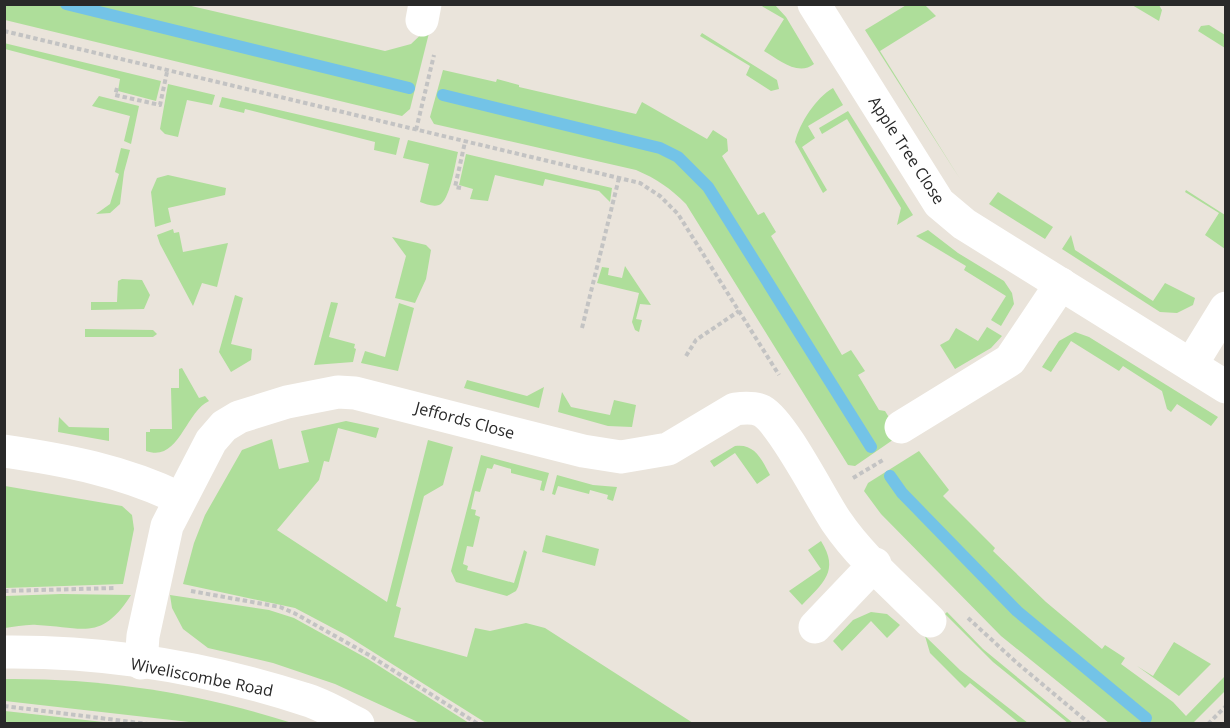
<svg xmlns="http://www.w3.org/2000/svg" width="1230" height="728" viewBox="0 0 1230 728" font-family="'Open Sans',sans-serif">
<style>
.green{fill:#aede9a}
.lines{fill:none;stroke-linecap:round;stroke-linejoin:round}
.stream{stroke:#73c3e7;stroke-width:12}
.path{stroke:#c3c3c3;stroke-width:4;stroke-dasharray:4.5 3;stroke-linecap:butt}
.street{stroke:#fff;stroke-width:33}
.secondary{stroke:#fff;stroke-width:33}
.labels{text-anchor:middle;stroke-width:4.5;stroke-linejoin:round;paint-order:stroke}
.street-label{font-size:16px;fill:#292929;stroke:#fff}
</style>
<rect width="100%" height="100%" fill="#eae4db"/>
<g class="green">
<polygon points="908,4 925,5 936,16 880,51 960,179 865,30"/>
<polygon points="5,5 187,5 385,51 411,44 431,25 410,109 402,116 5,20"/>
<path d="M760 5H775L786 17 814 64C798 77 778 59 764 51L784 19Z"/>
<polygon points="1132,5 1159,5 1162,10 1159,21"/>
<polygon points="1209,25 1225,35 1225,48 1198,31 1201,26"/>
<polygon points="702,33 777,80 779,89 771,91 746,75 750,66 700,36"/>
<polygon points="4,43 161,81 156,101 118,91 120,79 5,49"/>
<path d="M443 70 496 82 497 79 519 85V87L636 114 642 102 707 139 713 130 727 139 728 151 722 156 758 215 764 212 776 232 771 236 842 355 851 350 865 371 858 375 879 410 885 411 900 435 855 466 848 465 686 204C670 188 657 179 636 170L434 124 430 117Z"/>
<polygon points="168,84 215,95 212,105 187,100 178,137 165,134 160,129"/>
<path d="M833 88 843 105 808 126 815 138 802 147 827 190 823 193 795 142C800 122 816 98 833 88Z"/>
<polygon points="99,96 139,106 131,144 124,141 130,116 92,106"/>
<polygon points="222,97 400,138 396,155 374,150 375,142 245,109 244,113 219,107"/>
<polygon points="848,111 913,215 897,225 901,208 847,119 822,134 819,128"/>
<path d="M408 140 458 152C455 164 450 201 439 205 433 207 426 204 420 202L429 164 403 158Z"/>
<polygon points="121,148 130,150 124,172 120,204 110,213 96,214 110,204 119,174 115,172"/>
<polygon points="466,154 612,188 610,202 599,191 545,179 543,186 495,175 488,201 470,199 473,189 459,185"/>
<polygon points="168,175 226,188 225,195 168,208 171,222 155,227 151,192 157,178"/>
<polygon points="1186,190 1225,215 1225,249 1205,235 1219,213 1185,192"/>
<polygon points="998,192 1053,227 1045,239 989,204"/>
<polygon points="173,229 174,233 179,232 183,252 228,243 217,287 202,283 193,306 160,244 157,235"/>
<polygon points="928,230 958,253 1004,281 1012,293 1014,304 1001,326 991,320 1006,296 964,270 966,266 916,236"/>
<polygon points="1071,235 1075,250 1153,301 1165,283 1195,298 1193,305 1177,313 1160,312 1062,249"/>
<polygon points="392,237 426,245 431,250 426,279 415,303 395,298 406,256"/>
<polygon points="625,266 651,305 640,304 636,319 642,320 639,332 635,330 632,322 639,293 597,283 602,267 609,268 608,275 622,278"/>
<polygon points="122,279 142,280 150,295 144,309 91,310 91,302 117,302 118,281"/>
<polygon points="235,295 243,298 231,344 252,349 251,360 231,372 219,352"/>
<polygon points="331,302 338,303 329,337 355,344 354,348 356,349 353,362 314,365"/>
<polygon points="399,303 414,308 398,371 361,363 365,351 385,357"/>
<polygon points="987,327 1002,336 991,348 955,369 940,345 949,340 956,328 978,341"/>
<polygon points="85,329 153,330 157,334 153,337 85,337"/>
<polygon points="1075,332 1089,337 1218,417 1211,426 1177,404 1171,412 1167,409 1162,391 1123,366 1119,371 1071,341 1051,372 1042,367 1059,341"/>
<path d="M182 368 199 398 205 396 209 401C185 412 179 463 146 451V432H150V429H172L171 388H179V369Z"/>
<polygon points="467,380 527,396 544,387 539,408 464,388"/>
<polygon points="562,392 571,407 610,415 614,400 636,405 632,427 608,426 558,412"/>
<polygon points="59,417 69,427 109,428 109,441 58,432"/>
<polygon points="346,421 379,428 376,438 338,428 329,462 324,461 319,480 277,530 387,602 428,440 453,447 443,485 424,496 396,606 401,608 394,637 467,657 475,628 490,631 526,623 545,628 693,723 486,723 346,635 295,608 183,584 194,543 205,515 242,450 272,439 279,469 309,462 301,431"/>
<path d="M735 446C755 443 762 460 770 475L757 484 735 453 714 467 710 461Z"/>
<polygon points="919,451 949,490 943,496 995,548 993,551 1046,602 1102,649 1105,645 1125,658 1121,664 1173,702 1186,716 1225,676 1225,691 1193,723 1109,723 1001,636 881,514 864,491 868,483"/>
<polygon points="481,455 549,473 544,491 540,490 542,481 511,473 511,469 494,464 492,469 487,468 480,492 475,491 471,509 476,510 475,515 480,517 473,547 467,546 463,564 468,566 467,570 514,583 524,550 527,552 518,587 516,591 507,596 456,582 451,571"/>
<polygon points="557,475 593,485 617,487 613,501 607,499 608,495 590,490 589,494 558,486 555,495 552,494"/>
<polygon points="5,486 122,506 132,515 134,529 123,584 5,588"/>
<polygon points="546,535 599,549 595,566 542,552"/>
<path d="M821 541C840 571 823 583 802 605L789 591 821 569 808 550Z"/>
<path d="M61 594 131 595C101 642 83 627 37 625 27 624 15 627 5 628V596Z"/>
<polygon points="170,595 269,610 294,618 368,659 469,723 420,723 335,684 273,663 208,648 183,629 172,608"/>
<polygon points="871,612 887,614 900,625 887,638 871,621 842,651 833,641 853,620"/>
<polygon points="947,612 983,649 1073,723 1068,723 993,662 945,614"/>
<polygon points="925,636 960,670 1028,723 1019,723 970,683 965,688 930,653"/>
<polygon points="1174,642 1211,664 1179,696 1137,666 1153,676"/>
<path d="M5 679C102 678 199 693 292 723H198L5 701Z"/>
<polygon points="4,711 5,711 112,723 5,723"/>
</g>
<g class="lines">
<g class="stream">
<polyline points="66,4 409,88"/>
<polyline points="443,95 660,148 678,157 708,187 871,447"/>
<polyline points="890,476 902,493 1017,611 1146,718"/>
</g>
<g class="path">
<polyline points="4,31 640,183 660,196 678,214 779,375"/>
<polyline points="117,88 115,95 160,105 167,72"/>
<polyline points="416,130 434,55"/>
<polyline points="461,188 455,187 465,142"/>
<polyline points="582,328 619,178"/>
<polyline points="686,356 696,340 739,311"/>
<polyline points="853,478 883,460"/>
<polyline points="4,591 115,588"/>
<polyline points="191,591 280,607 294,613 369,655 478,724"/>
<polyline points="968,618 1017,663 1090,724"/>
<polyline points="4,706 148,724"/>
<polyline points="1208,724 1226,706"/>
</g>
<g class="street">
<polyline points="814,4 939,203 964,224 1226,387"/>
<polyline points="422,20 425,4"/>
<polyline points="1191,365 1226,308"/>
<polyline points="901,427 1010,360 1061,284"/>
<path d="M4 451C66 460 123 471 179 498"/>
<polyline points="815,627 875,564"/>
<path d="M141 663 143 636 167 526 211 441 224 426 239 417 287 402 338 392 355 393 583 451 621 457 668 449 735 409C743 408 754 407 762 411 783 423 820 497 836 521 861 558 898 589 930 621"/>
</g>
<path class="secondary" d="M4 652C104 651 208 668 304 699 322 704 340 715 358 724"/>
</g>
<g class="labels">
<g class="street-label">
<text transform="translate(907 150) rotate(57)" y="6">Apple Tree Close</text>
<text transform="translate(465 420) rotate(15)" y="6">Jeffords Close</text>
<text transform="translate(202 677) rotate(11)" y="6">Wiveliscombe Road</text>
</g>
</g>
<rect width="1230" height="728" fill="none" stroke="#292929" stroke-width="12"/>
</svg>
